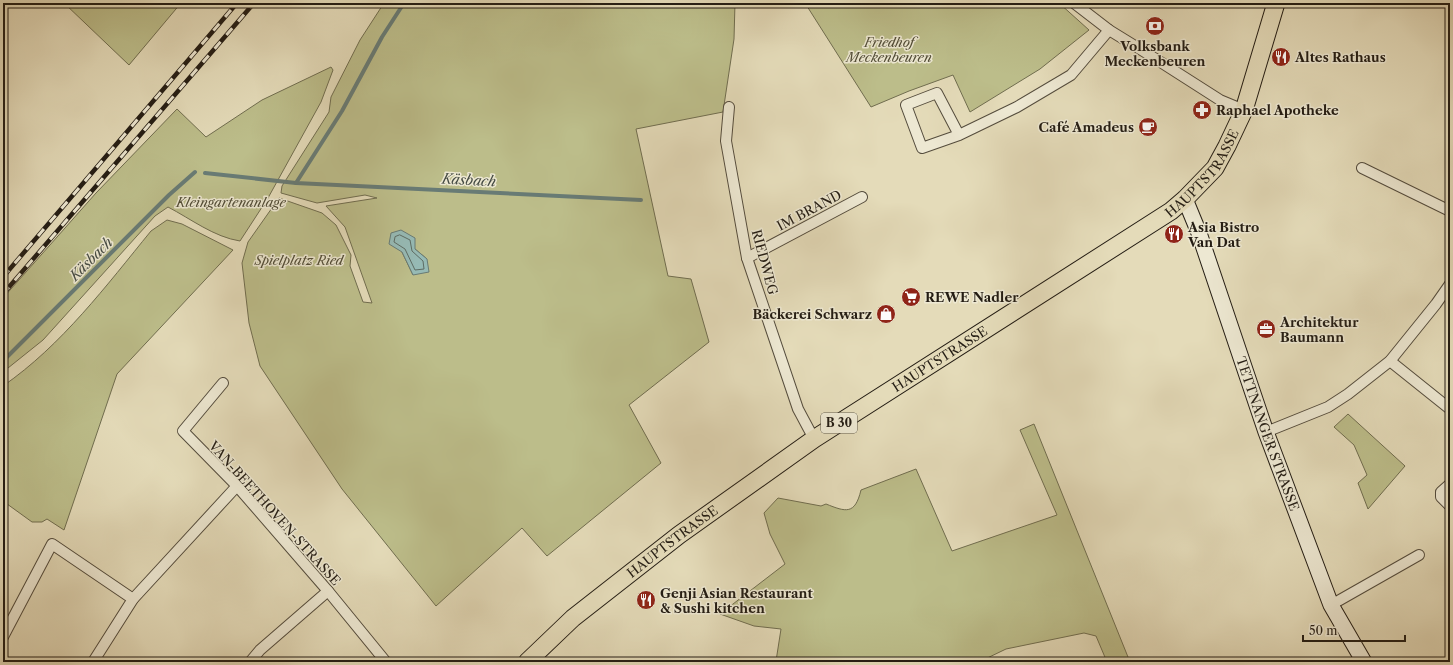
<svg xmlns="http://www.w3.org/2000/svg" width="1453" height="665" viewBox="0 0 1453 665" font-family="'Libre Caslon Text',serif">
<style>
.green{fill:#bcbd8a;stroke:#706d4f;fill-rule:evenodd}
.water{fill:#96bab5;stroke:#687b75}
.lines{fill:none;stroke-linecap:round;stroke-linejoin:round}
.shore{stroke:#5d6c64;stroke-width:1}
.stream{stroke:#687b75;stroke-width:4}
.street-casing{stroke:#544c3d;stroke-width:12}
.secondary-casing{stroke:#241d14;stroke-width:17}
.primary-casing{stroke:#241d14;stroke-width:19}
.street{stroke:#ede8d2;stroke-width:10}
.secondary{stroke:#ede8d2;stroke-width:15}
.primary{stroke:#e4dbb9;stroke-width:17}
.rail-casing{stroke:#241d14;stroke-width:4.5}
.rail{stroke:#ede8d2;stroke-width:3;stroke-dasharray:9;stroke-linecap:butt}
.labels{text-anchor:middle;stroke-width:3;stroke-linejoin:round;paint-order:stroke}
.shield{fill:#ede8d2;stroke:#605a4d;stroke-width:1}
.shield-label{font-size:12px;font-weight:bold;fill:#241d14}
.park-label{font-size:13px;font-style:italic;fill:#524d37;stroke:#ede8d2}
.poi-label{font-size:13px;font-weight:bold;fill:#241d14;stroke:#ede8d2;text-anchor:start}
.street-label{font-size:13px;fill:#241d14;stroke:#ede8d2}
.water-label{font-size:14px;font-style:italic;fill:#464c44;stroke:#ede8d2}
</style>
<rect width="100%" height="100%" fill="#e4dbb9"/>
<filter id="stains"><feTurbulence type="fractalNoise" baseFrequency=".005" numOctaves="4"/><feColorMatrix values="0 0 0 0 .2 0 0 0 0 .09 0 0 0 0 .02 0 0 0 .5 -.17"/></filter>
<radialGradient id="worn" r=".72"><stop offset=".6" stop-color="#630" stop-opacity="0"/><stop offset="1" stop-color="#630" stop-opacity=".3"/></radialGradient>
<g class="green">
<polygon points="64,3 181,3 129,65"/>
<path d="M384 3H735L734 39 723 112 636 129 668 276 691 279 709 342 629 405 661 463 547 556 522 528 436 606 342 489 260 366 249 323 242 263 248 242 279 198 322 213 336 225 351 255 350 266 363 302 372 303 345 227 326 206 377 198 365 195 317 203 281 193 282 186 329 112 331 97 360 40ZM415 249 427 259 413 275 402 252Z"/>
<polygon points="805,3 1059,3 1089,30 1040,69 970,112 953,75 909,91 871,107"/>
<path d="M331 67 333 70 321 102 268 198 240 241C214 237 191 219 168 207L155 216 43 340 3 372V298L96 193 177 109 206 137 262 100Z"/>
<path d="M167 220 182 224 233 250 117 374 64 530 47 519 42 522H32L3 501V386C62 345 106 286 151 231Z"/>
<polygon points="1348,414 1405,466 1368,509 1358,483 1367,475 1354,445 1334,427"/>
<path d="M1034 424 1130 662H1107L1096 636 1084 633 1006 649 979 662H795L776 661 781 629 754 626 720 614 785 564 770 534 764 513 778 498 821 506 826 504C846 512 855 515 861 490L916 469 952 551 1057 515 1020 430Z"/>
</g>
<polygon class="water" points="401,230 415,238 415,249 427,259 429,272 413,275 402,252 389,244 391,233"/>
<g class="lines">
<polygon class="shore" points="400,235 410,240 412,251 423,261 424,269 415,270 405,249 394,242 395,237"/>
<g class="stream">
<polyline points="205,173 296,183 641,200"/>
<polyline points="296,183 342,111 382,37 404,3"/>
<polyline points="3,361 169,195 195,172"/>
</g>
<g class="street-casing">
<g id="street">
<polyline points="1074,3 1109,30 1148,54 1220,100 1244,110"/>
<polyline points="729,107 726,141 747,258 798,409 814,439"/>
<polyline points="959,135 937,93 906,105 922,148 959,135 1017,107 1071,75 1109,30"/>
<polyline points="1362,168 1450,211"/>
<polyline points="747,258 862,197"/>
<polyline points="1390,361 1450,409"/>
<polyline points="223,383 183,431 237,486 328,591 386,662"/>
<polyline points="1266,432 1328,407 1348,394 1390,361 1436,304 1450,284"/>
<polyline points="1450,484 1441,492 1441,497 1450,506"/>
<polyline points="1331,605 1419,555"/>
<polyline points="3,637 52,544 133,599"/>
<polyline points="93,662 133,599 237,486"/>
<polyline points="250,662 260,650 328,591"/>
</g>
</g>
<g class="secondary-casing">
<g id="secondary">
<path id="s1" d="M1185 199 1199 233 1266 432 1331 605 1364 662"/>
</g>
</g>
<g class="primary-casing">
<g id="primary">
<path id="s2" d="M527 662 573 618 679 535 814 439 1171 211 1185 199 1215 168 1227 146 1244 110 1276 3"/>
</g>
</g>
<use href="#street" class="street"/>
<use href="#secondary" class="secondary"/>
<use href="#primary" class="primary"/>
<g class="rail-casing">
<g id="rail">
<polyline points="3,277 237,3"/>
<polyline points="3,294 254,3"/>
</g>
</g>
<use href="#rail" class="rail"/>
</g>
<defs>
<g id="bank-disc" transform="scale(1)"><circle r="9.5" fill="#8f2418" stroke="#ede8d2"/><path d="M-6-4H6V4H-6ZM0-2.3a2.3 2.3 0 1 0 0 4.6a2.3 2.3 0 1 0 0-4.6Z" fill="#fff"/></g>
<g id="restaurant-disc" transform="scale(1)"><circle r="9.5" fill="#8f2418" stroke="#ede8d2"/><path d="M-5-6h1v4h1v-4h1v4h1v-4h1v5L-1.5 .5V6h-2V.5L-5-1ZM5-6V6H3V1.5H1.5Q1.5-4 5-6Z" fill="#fff"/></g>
<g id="pharmacy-disc" transform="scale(1)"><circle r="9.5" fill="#8f2418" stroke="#ede8d2"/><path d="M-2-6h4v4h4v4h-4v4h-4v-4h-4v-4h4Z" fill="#fff"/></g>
<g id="cafe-disc" transform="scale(1)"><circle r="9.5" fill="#8f2418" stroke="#ede8d2"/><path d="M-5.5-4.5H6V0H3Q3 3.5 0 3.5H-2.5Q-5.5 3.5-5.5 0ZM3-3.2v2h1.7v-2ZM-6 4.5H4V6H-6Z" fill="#fff"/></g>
<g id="supermarket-disc" transform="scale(1)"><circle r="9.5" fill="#8f2418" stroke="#ede8d2"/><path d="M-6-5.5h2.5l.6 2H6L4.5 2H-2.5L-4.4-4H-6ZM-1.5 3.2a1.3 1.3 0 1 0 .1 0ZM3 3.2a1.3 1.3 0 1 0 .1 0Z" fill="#fff"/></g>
<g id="shop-disc" transform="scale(1)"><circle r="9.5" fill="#8f2418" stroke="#ede8d2"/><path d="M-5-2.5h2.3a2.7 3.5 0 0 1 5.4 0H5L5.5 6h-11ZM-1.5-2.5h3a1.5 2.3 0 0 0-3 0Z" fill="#fff"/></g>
<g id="office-disc" transform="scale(1)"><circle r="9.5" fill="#8f2418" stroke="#ede8d2"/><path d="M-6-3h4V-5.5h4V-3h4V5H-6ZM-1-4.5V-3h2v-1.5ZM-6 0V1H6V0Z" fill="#fff"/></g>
</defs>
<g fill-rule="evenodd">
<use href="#bank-disc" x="1155" y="26"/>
<use href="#restaurant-disc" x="1281" y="57"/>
<use href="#pharmacy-disc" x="1202" y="110"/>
<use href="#cafe-disc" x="1148" y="127"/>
<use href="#restaurant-disc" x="1174" y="234"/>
<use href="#supermarket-disc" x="911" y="297"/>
<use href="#shop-disc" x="886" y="314"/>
<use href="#office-disc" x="1266" y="329"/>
<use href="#restaurant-disc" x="646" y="600"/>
</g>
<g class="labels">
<rect class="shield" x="821" y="413" width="36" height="20" rx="3"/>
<g class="shield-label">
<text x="839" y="427">B 30</text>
</g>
<g class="park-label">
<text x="889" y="47">Friedhof<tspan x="889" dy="15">Meckenbeuren</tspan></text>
<text x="231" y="207">Kleingartenanlage</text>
<text x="299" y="265">Spielplatz Ried</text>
</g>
<g class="poi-label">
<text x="1155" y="51" text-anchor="middle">Volksbank<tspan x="1155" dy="15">Meckenbeuren</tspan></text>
<text x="1295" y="62">Altes Rathaus</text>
<text x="1216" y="115">Raphael Apotheke</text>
<text x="1134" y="132" text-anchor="end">Café Amadeus</text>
<text x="1188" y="232">Asia Bistro<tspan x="1188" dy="15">Van Dat</tspan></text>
<text x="925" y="302">REWE Nadler</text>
<text x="872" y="319" text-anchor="end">Bäckerei Schwarz</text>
<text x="1280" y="327">Architektur<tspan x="1280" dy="15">Baumann</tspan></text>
<text x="660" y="598">Genji Asian Restaurant<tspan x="660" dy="15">&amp; Sushi kitchen</tspan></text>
</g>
<g class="street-label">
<text dy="5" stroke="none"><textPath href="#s2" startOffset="837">HAUPTSTRASSE</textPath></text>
<text transform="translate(809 210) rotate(-28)" y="5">IM BRAND</text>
<text transform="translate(765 262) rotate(75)" y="5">RIEDWEG</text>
<text dy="5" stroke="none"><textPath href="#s2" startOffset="513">HAUPTSTRASSE</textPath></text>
<text dy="5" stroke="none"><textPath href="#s1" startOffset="249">TETTNANGER STRASSE</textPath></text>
<text transform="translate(275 513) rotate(48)" y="5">VAN-BEETHOVEN-STRASSE</text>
<text dy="5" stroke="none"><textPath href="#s2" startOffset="189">HAUPTSTRASSE</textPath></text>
</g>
<g class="water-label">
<text transform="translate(469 180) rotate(3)" y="5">Käsbach</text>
<text transform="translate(91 259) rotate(-45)" y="5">Käsbach</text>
</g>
</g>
<rect width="1453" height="665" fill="none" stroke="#e4dbb9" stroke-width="16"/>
<rect x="4" y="4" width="1445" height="657" fill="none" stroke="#241d14" stroke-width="2"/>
<rect x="8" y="8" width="1437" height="649" fill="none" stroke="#241d14"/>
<path d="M1303 635v6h102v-6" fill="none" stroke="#241d14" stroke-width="2"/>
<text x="1309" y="635" font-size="12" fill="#241d14" stroke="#ede8d2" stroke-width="3" paint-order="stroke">50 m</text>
<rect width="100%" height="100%" filter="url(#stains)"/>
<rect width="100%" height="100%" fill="url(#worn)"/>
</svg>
